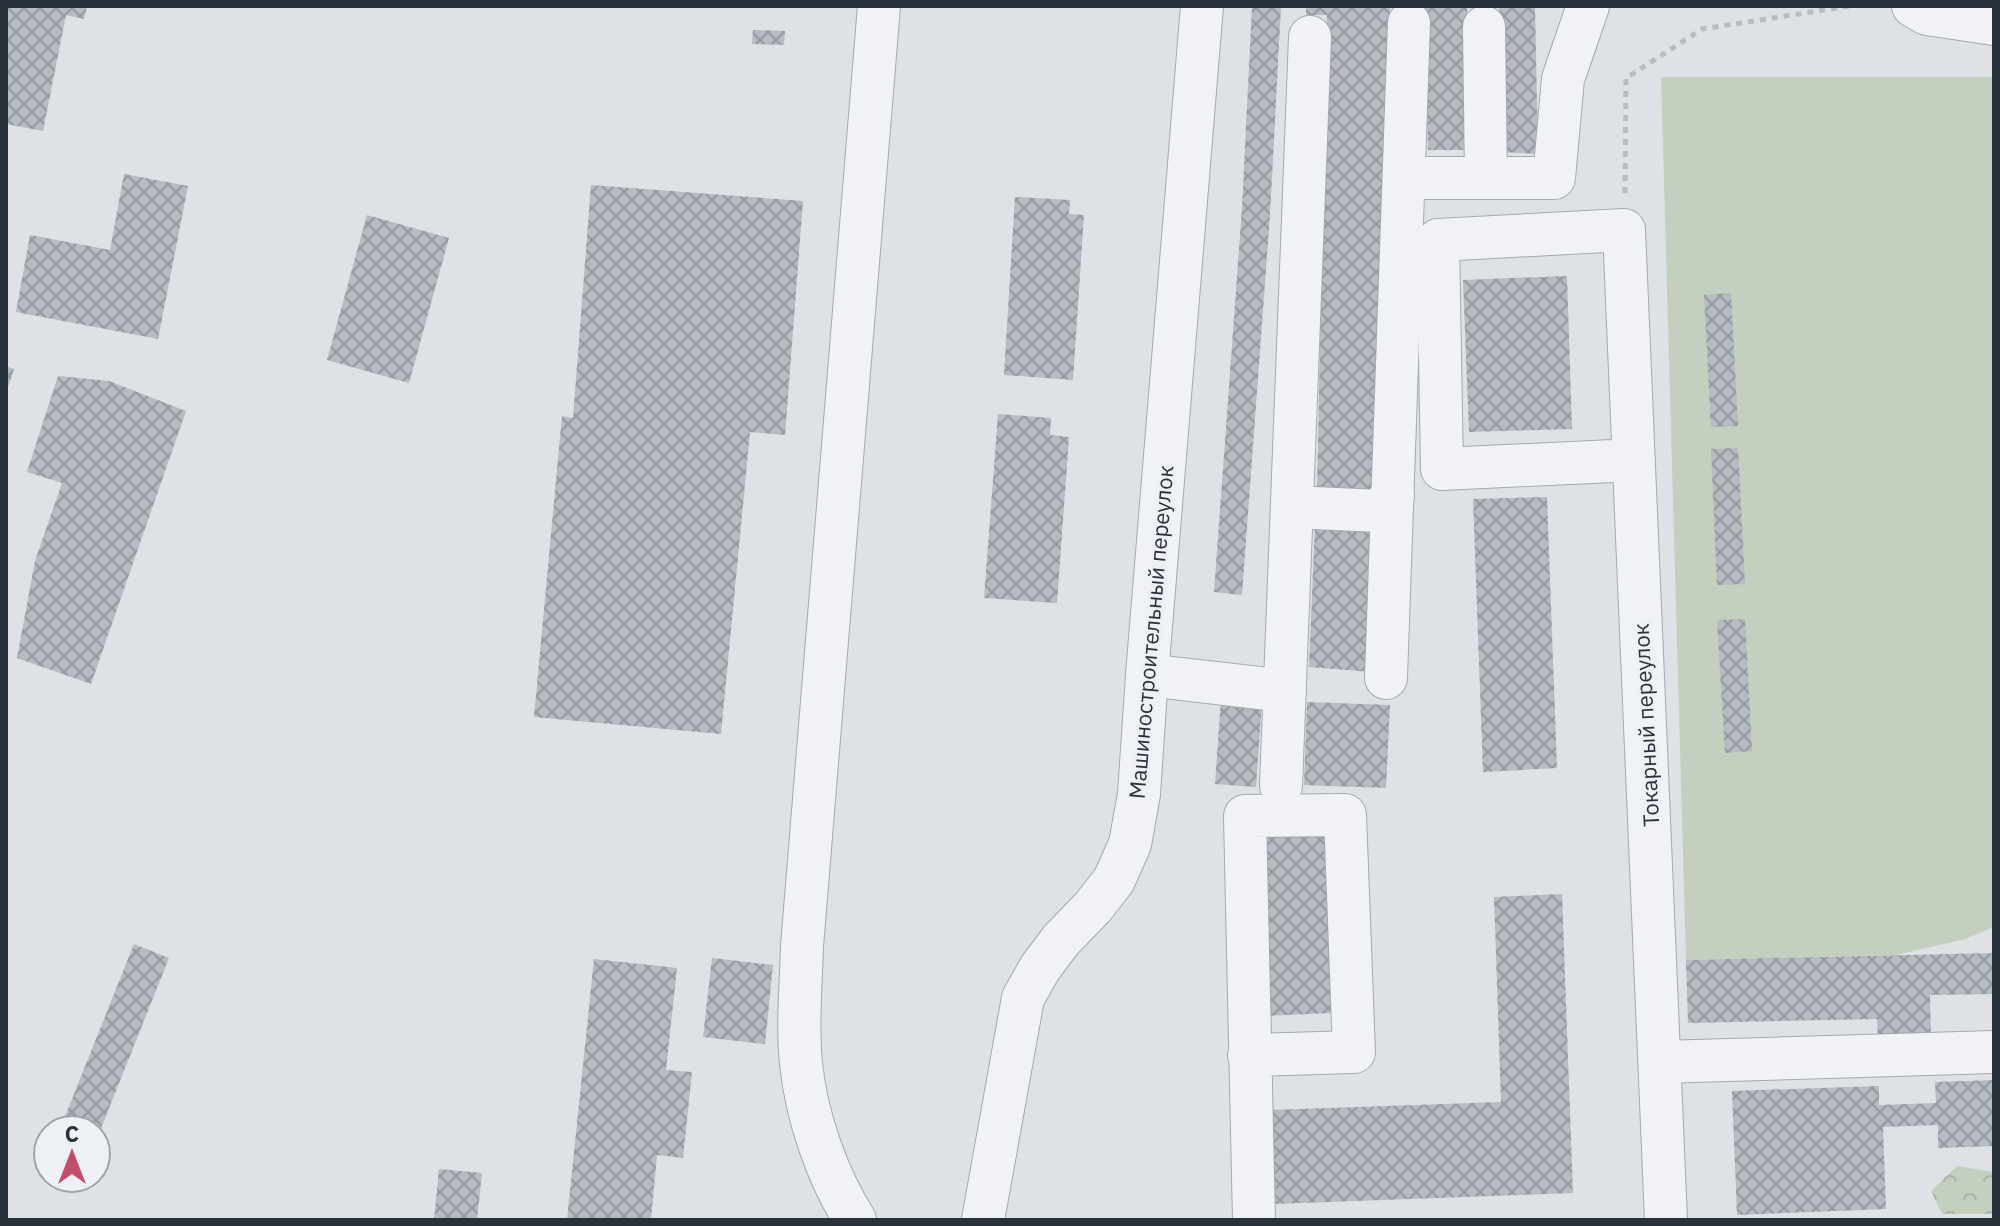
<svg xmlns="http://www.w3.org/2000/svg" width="2000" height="1226" viewBox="0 0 2000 1226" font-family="'IBM Plex Sans',sans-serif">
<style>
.forest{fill:url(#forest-crowns)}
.park{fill:#c5cfc0}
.building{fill:url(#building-cross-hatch)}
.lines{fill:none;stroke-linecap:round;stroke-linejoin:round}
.minor-casing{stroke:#a4a9af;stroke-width:44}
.path{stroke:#b8bcc1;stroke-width:5;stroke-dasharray:6 6;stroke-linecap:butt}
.minor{stroke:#f0f2f5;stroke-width:42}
.labels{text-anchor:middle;stroke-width:7;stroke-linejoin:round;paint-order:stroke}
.street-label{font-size:22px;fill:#29313b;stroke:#edf0f4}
</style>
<defs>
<pattern id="forest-crowns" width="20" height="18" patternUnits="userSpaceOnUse" patternTransform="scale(2)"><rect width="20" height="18" fill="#c5cfc0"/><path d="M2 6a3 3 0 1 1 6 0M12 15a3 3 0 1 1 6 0" fill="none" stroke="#a9b2a6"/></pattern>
<pattern id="building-cross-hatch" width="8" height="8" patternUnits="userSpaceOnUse" patternTransform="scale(2)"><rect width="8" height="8" fill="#b6bbc2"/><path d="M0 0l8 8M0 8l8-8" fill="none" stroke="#94999f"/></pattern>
</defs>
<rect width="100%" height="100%" fill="#dee2e6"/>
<polygon class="forest" points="1957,1166 1994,1172 1994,1214 1942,1214 1931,1191"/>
<polygon class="park" points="1661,77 1994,77 1994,927 1965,939 1896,955 1686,960"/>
<g class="building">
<polygon points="6,6 87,6 84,19 66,15 43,131 6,124"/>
<polygon points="1252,6 1281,6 1270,215 1242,595 1214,592 1242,208"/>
<polygon points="1306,6 1390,6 1380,491 1317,490 1327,15 1306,15"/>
<polygon points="1425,6 1467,6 1470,150 1428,150"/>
<polygon points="1499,6 1535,6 1538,154 1502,152"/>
<polygon points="753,30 785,31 784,45 752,44"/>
<polygon points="124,174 188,186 158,339 16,312 30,235 110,250"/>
<polygon points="591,185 803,201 785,435 750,432 721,734 534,717 562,416 573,418"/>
<polygon points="1015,197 1070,200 1069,214 1084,215 1073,380 1004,375"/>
<polygon points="367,215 449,238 409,383 327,360"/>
<polygon points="1567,276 1572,429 1469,432 1463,280"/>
<polygon points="1731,293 1738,426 1711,427 1704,295"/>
<polygon points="6,366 14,369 7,391 6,391"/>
<polygon points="58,376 109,381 186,411 91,684 17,658 35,561 62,483 27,472"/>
<polygon points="998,414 1051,418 1050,435 1069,437 1057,603 984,598"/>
<polygon points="1738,448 1745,584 1717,585 1711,449"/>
<polygon points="1547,497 1557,768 1483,772 1473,499"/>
<polygon points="1315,523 1373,526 1371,672 1309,667"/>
<polygon points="1745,619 1752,751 1725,753 1717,620"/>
<polygon points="1221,698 1262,701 1256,787 1215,784"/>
<polygon points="1307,702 1390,705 1386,788 1304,785"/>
<polygon points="1326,827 1331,1013 1267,1016 1262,828"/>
<polygon points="1562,894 1573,1193 1274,1204 1271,1110 1501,1102 1494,897"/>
<polygon points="134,944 169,958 96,1141 96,1130 60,1129"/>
<polygon points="1994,953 1994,994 1930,995 1931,1039 1878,1040 1877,1019 1688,1023 1686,960"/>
<polygon points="712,958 773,965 765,1044 703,1037"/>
<polygon points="594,959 677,968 666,1070 692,1072 683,1158 657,1155 651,1220 567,1220"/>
<polygon points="1994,1080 1994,1146 1938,1148 1938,1125 1883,1127 1886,1209 1737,1215 1732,1091 1879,1086 1879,1105 1936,1103 1935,1082"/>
<polygon points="439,1169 482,1173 477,1220 434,1220"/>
</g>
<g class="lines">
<g class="minor-casing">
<g id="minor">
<polyline points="1913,6 1927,14 1994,24"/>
<polyline points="1484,27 1486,178"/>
<polyline points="1404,178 1554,178 1563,79 1588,6"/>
<polyline points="1634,460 1442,469 1438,240 1624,230 1666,1220"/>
<polyline points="1292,507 1380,511 1393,495"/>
<polyline points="1147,675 1285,691"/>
<polyline points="1386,678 1409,23"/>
<polyline points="1281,786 1310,37"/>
<polyline points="1249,1055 1354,1052 1345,815 1245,816 1254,1220"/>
<polyline points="1661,1062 1994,1052"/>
<path d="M855 1220C827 1176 806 1115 801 1063 797 1025 801 985 802 946L879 6"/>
<polyline points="983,1220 1023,998 1040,968 1061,940 1093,907 1114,880 1130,844 1139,794 1147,675 1202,6"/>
</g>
</g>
<polyline class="path" points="1625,193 1626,78 1702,29 1850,6"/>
<use href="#minor" class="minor"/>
</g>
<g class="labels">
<g class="street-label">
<text transform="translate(1151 632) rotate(-85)" y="8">Машиностроительный переулок</text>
<text transform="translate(1646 725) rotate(-93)" y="8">Токарный переулок</text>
</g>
</g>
<rect width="2000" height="1226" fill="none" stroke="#29313b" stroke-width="16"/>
<g transform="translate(72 1154)"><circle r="38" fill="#edf0f4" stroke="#9fa4aa" stroke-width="2"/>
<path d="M0-6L14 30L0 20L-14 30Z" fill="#c04e68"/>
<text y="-12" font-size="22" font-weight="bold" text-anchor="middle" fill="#29313b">С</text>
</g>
</svg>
